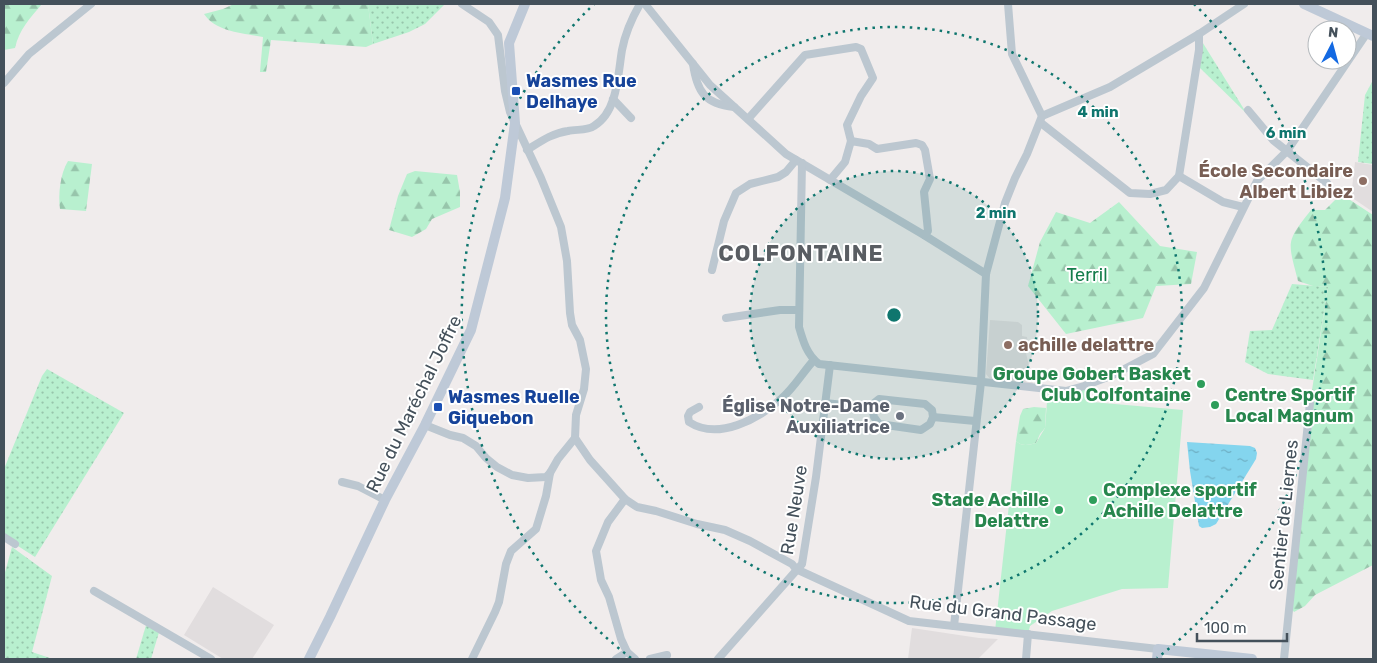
<svg xmlns="http://www.w3.org/2000/svg" width="1377" height="663" viewBox="0 0 1377 663" font-family="Rubik,sans-serif">
<style>
.education{fill:#e1ddde}
.grass{fill:url(#grass-dots)}
.forest{fill:url(#forest-firs)}
.garden{fill:#b8f0cf}
.water{fill:url(#water-ripples)}
.lines{fill:none;stroke-linecap:round;stroke-linejoin:round}
.street{stroke:#bcc7d0;stroke-width:8}
.secondary{stroke:#bec9d7;stroke-width:10}
.ring{fill:none;stroke:#0f766e;stroke-width:2.5;stroke-dasharray:2.5 5}
.transit-dot{fill:#1a4fb4;stroke:#fff;stroke-width:2}
.education-dot{fill:#8d6e63;stroke:#fff;stroke-width:2}
.leisure-dot{fill:#2e9e5b;stroke:#fff;stroke-width:2}
.worship-dot{fill:#6b7280;stroke:#fff;stroke-width:2}
.labels{text-anchor:middle;stroke-width:4;stroke-linejoin:round;paint-order:stroke}
.transit-label{font-size:18px;font-weight:bold;fill:#164399;stroke:#fff;text-anchor:start}
.education-label{font-size:18px;font-weight:bold;fill:#785e54;stroke:#fff;text-anchor:end}
.park-label{font-size:18px;fill:#147d4b;stroke:#fff}
.leisure-label{font-size:18px;font-weight:bold;fill:#27864d;stroke:#fff;text-anchor:end}
.street-label{font-size:18px;fill:#44505a;stroke:#fff}
.worship-label{font-size:18px;font-weight:bold;fill:#5b616d;stroke:#fff;text-anchor:end}
.district-label{font-size:22px;font-weight:bold;letter-spacing:1px;fill:#595d62;stroke:#fff}
.centre{fill:#0f766e;stroke:#fff;stroke-width:2.5}
.ring-label{font-size:15px;text-anchor:middle;font-weight:bold;fill:#0f766e;stroke:#fff;stroke-width:4;stroke-linejoin:round;paint-order:stroke}
</style>
<defs>
<pattern id="grass-dots" width="8" height="8" patternUnits="userSpaceOnUse" patternTransform="scale(1.25)"><rect width="8" height="8" fill="#b8f0cf"/><path d="M2 2h.1M6 6h.1" fill="none" stroke="#97c5ab" stroke-width="1.8" stroke-linecap="round"/></pattern>
<pattern id="forest-firs" width="22" height="20" patternUnits="userSpaceOnUse" patternTransform="scale(1.25)"><rect width="22" height="20" fill="#b8f0cf"/><path d="M5 1l3.5 6h-7zM16 11l3.5 6h-7z" fill="#97c5ab"/></pattern>
<pattern id="water-ripples" width="26" height="14" patternUnits="userSpaceOnUse" patternTransform="scale(1.25)"><rect width="26" height="14" fill="#84d5ee"/><path d="M2 4q2-2 4 0t4 0M15 11q2-2 4 0t4 0" fill="none" stroke="#6eafc4"/></pattern>
</defs>
<rect width="100%" height="100%" fill="#f0ecec"/>
<g class="education">
<polygon points="1355,162 1373,165 1373,212 1351,197"/>
<polygon points="990,320 1018,322 1022,325 1022,336 1027,337 1029,352 1026,353 1033,384 990,379 986,374"/>
<polygon points="213,587 274,625 252,659 223,659 184,635"/>
<polygon points="912,628 979,638 998,639 978,659 908,659"/>
</g>
<g class="grass">
<polygon points="368,4 445,4 425,24 409,32 373,44"/>
<polygon points="1201,40 1247,114 1199,67"/>
<polygon points="1372,82 1373,82 1373,164 1358,162 1365,95"/>
<polygon points="1292,284 1328,287 1313,380 1268,374 1245,362 1250,331 1272,330"/>
<polygon points="47,369 124,413 35,557 4,537 4,469 42,376"/>
<polygon points="12,547 52,576 32,652 53,659 4,659 4,576"/>
<polygon points="147,622 160,629 151,659 136,659"/>
</g>
<g class="forest">
<path d="M4 4H42C30 18 19 30 15 48L4 50Z"/>
<path d="M234 4H368L373 44 366 47 271 40 266 72H260L263 37C243 33 216 32 204 14L223 9Z"/>
<path d="M68 161 92 164 86 211 60 209C58 195 60 174 68 161Z"/>
<polygon points="415,171 457,175 460,192 460,207 432,219 426,229 412,237 389,230 398,196 407,174"/>
<path d="M1341 194 1373 215V565L1315 595 1305 606 1294 612 1290 607 1310 403 1328 287 1313 286 1298 281C1288 241 1285 243 1311 210H1325Z"/>
<polygon points="1119,202 1160,246 1197,252 1191,284 1156,286 1143,318 1066,334 1028,286 1040,242 1056,212 1090,223"/>
<path d="M1034 407 1046 408 1045 428 1040 434 1036 443C1028 445 1023 447 1016 441L1020 416 1023 409Z"/>
</g>
<path class="garden" d="M1084 386 1092 402 1183 410 1168 588 1122 589 1052 611 1030 626 1028 634 995 631 1016 441C1023 447 1028 445 1036 443L1045 428 1048 389Z"/>
<polygon class="water" points="1187,442 1250,446 1255,448 1257,453 1256,459 1216,524 1210,527 1202,528 1199,526 1190,471"/>
<g class="lines">
<g class="street">
<polyline points="462,4 489,22 498,35 505,91 510,112 541,178 561,227 567,261 570,313 572,325 580,340 586,369 584,389 576,415 575,438 590,460 625,499 637,507 656,511 697,524 725,530 750,541 792,564 796,569 909,621 1158,649"/>
<polyline points="645,4 710,85 786,154 924,235 986,274"/>
<polyline points="1008,4 1012,54 1042,116"/>
<path d="M693 64C697 92 705 104 734 107"/>
<polyline points="4,83 29,54 91,4"/>
<polyline points="613,99 631,118"/>
<polyline points="1248,110 1273,140 1327,183"/>
<polyline points="748,119 805,55 856,47 861,49 873,78 861,96 847,125 851,141"/>
<polyline points="1041,123 1130,193 1150,194 1166,190 1179,176 1223,202 1243,207"/>
<path d="M527 150C540 142 552 133 568 131 576 129 587 131 594 126 618 112 618 73 622 50 625 34 632 18 640 4"/>
<path d="M802 163 799 327C803 341 807 355 819 364L1066 391 1084 386 1113 375 1153 354 1204 288 1257 181 1287 151 1367 33"/>
<polyline points="1179,176 1199,50 1199,34"/>
<polyline points="830,180 845,162 851,141 869,144 877,149 916,143 922,145 925,150 930,179 924,192 928,231 924,235"/>
<polyline points="712,270 724,221 736,193 750,184 778,177 786,172 796,160"/>
<polyline points="726,318 780,310 799,310"/>
<polyline points="825,403 872,408 874,403 879,399 925,404 932,410 933,417 930,424 921,430 879,424 874,417 872,408"/>
<path d="M699 407 690 412 688 416 689 422C718 441 758 419 781 399 794 388 803 372 814 360"/>
<polyline points="933,417 975,421"/>
<polyline points="425,425 450,435 463,438 476,446 486,458 497,467 512,475 528,478 546,477 550,473 558,459 575,438"/>
<polyline points="342,482 358,486 385,500"/>
<polyline points="625,499 608,522 596,551 601,580 609,597 621,639 627,652 635,659"/>
<polyline points="4,537 15,544"/>
<polyline points="94,591 211,659"/>
<polyline points="954,626 981,382 986,274 1005,203 1015,178 1027,154 1042,116 1110,87 1199,34 1244,4"/>
<polyline points="472,659 495,612 499,602 506,564 511,551 536,529 546,496 550,473"/>
<polyline points="616,659 627,652"/>
<polyline points="650,659 667,655"/>
<polyline points="718,659 802,564 816,477 830,365"/>
<polyline points="1026,659 1028,634"/>
<polyline points="1284,659 1310,403"/>
</g>
<g class="secondary">
<polyline points="1304,4 1373,36"/>
<polyline points="309,659 330,617 385,500 425,425 471,330 505,198 515,123 509,43 525,4"/>
<polyline points="1157,659 1158,649 1252,659"/>
</g>
</g>
<circle cx="894" cy="315" r="144" fill="#0f766e" fill-opacity=".12"/>
<g class="ring">
<circle cx="894" cy="315" r="144"/>
<circle cx="894" cy="315" r="288"/>
<path d="M631 658A432 432 0 0 1 594 4M1194 4A432 432 0 0 1 1157 658"/>
</g>
<g class="transit-dot">
<rect x="511" y="86" width="10" height="10" rx="2.5"/>
<rect x="433" y="402" width="10" height="10" rx="2.5"/>
</g>
<g class="education-dot">
<circle cx="1363" cy="181" r="5"/>
<circle cx="1008" cy="345" r="5"/>
</g>
<g class="leisure-dot">
<circle cx="1201" cy="384" r="5"/>
<circle cx="1215" cy="405" r="5"/>
<circle cx="1093" cy="500" r="5"/>
<circle cx="1059" cy="510" r="5"/>
</g>
<circle class="worship-dot" cx="900" cy="416" r="5"/>
<g class="labels">
<g class="transit-label">
<text x="526" y="87">Wasmes Rue<tspan x="526" dy="21">Delhaye</tspan></text>
<text x="448" y="403">Wasmes Ruelle<tspan x="448" dy="21">Giquebon</tspan></text>
</g>
<g class="education-label">
<text x="1353" y="177">École Secondaire<tspan x="1353" dy="21">Albert Libiez</tspan></text>
<text x="1018" y="351" text-anchor="start">achille delattre</text>
</g>
<g class="park-label">
<text x="1087" y="281">Terril</text>
</g>
<g class="leisure-label">
<text x="1191" y="380">Groupe Gobert Basket<tspan x="1191" dy="21">Club Colfontaine</tspan></text>
<text x="1225" y="401" text-anchor="start">Centre Sportif<tspan x="1225" dy="21">Local Magnum</tspan></text>
<text x="1103" y="496" text-anchor="start">Complexe sportif<tspan x="1103" dy="21">Achille Delattre</tspan></text>
<text x="1049" y="506">Stade Achille<tspan x="1049" dy="21">Delattre</tspan></text>
</g>
<g class="street-label">
<text transform="translate(414 404) rotate(-64)" y="6">Rue du Maréchal Joffre</text>
<text transform="translate(794 510) rotate(-81)" y="6">Rue Neuve</text>
<text transform="translate(1284 515) rotate(-84)" y="6">Sentier de Liernes</text>
<text transform="translate(1003 613) rotate(7)" y="6">Rue du Grand Passage</text>
</g>
<g class="worship-label">
<text x="890" y="412">Église Notre-Dame<tspan x="890" dy="21">Auxiliatrice</tspan></text>
</g>
<g class="district-label">
<text x="801" y="261">COLFONTAINE</text>
</g>
</g>
<circle cx="894" cy="315" r="8" class="centre"/>
<g class="ring-label">
<text x="1098" y="117">4 min</text>
<text x="1286" y="138">6 min</text>
<text x="996" y="218">2 min</text>
</g>
<rect width="1377" height="663" fill="none" stroke="#44505a" stroke-width="10"/>
<g transform="translate(1332 45) rotate(6)"><circle r="24" fill="#ffffff" stroke="#b4b9bd"/>
<path d="M0-4L9 19L0 12L-9 19Z" fill="#1369e2"/>
<text y="-8" font-size="14" font-weight="bold" text-anchor="middle" fill="#44505a">N</text>
</g>
<path d="M1197 633v8h90v-8" fill="none" stroke="#44505a" stroke-width="2.5"/>
<text x="1204" y="633" font-size="15" fill="#44505a" stroke="#ffffff" stroke-width="4" paint-order="stroke">100 m</text>
</svg>
